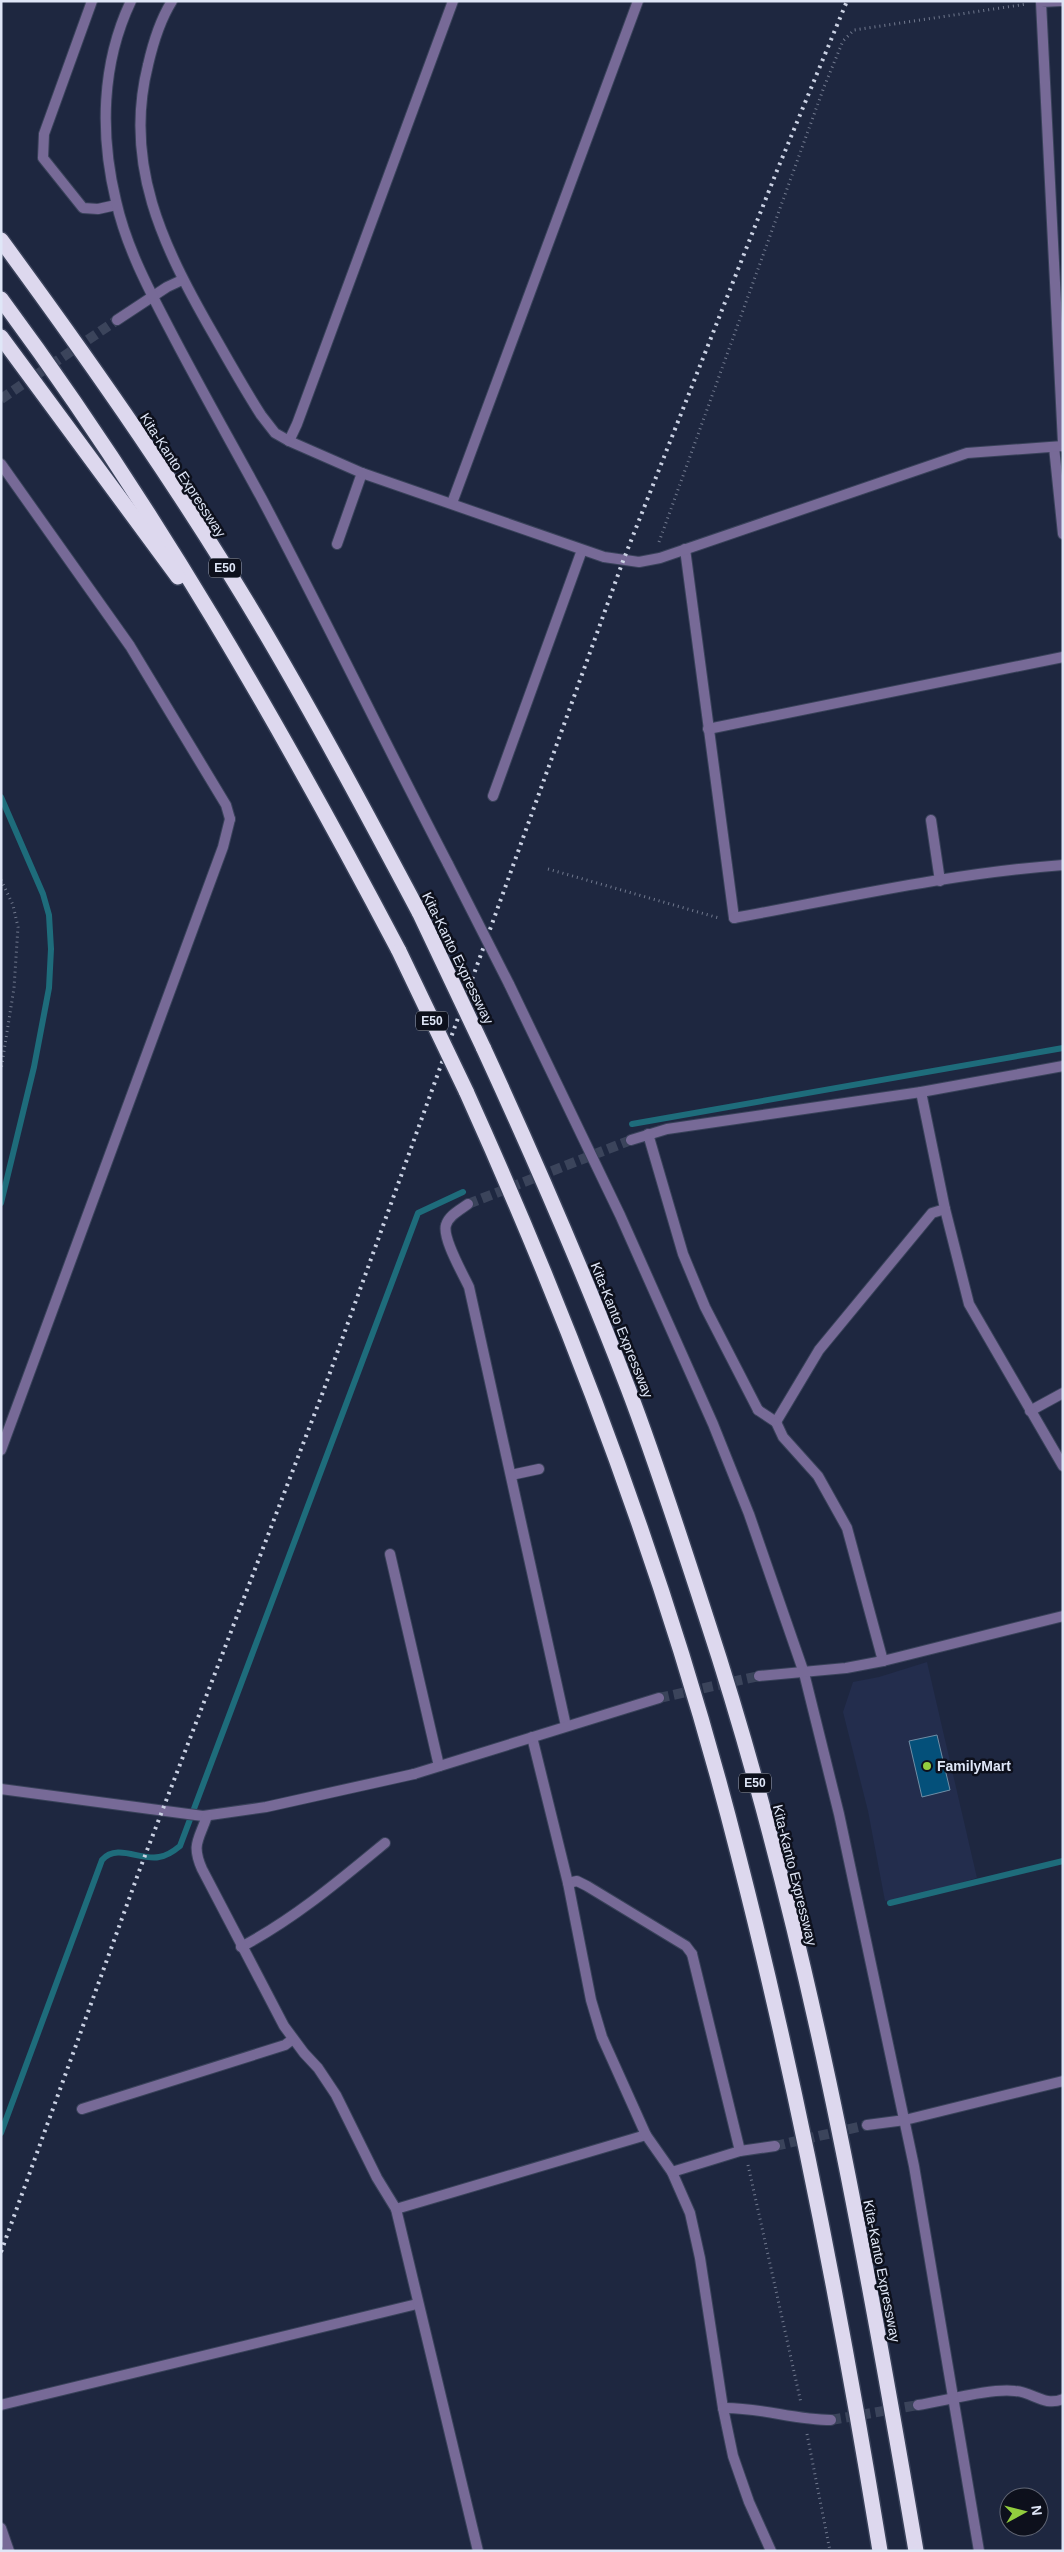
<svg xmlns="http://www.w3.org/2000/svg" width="1064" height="2552" viewBox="0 0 1064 2552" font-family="Helvetica,sans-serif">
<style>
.built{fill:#232d4d}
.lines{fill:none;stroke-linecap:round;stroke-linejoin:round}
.stream{stroke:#1e6c7b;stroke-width:6}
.building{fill:#04507a;stroke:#708ea6}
.minor-tunnel{stroke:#3b445b;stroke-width:10;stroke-dasharray:10 5;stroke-linecap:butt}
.tertiary-tunnel{stroke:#3b445b;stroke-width:10;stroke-dasharray:10 5;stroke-linecap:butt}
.service-casing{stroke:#39425a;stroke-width:12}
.minor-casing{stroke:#39425a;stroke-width:12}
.tertiary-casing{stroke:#39425a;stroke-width:12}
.motorway-casing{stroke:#39425a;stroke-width:18}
.path{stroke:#71798e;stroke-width:3;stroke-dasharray:1 4;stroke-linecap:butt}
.service{stroke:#776a97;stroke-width:10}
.minor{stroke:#776a97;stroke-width:10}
.tertiary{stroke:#776a97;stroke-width:10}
.motorway{stroke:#ddd8ee;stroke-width:15}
.rail{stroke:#cad1e3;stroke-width:4;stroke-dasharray:2.5 5;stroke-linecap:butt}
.tertiary-bridge-casing{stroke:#39425a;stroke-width:12;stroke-linecap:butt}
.motorway-bridge-casing{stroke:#39425a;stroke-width:18;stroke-linecap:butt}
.tertiary-bridge{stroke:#776a97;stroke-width:10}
.motorway-bridge{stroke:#ddd8ee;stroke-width:15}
.poi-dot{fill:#92cd3e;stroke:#0d101c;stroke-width:2}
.labels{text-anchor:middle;stroke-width:5;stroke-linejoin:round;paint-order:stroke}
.shield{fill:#0d101c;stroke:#a0a6b5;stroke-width:1}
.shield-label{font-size:12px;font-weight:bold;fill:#dfe6f7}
.street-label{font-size:14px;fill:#dfe6f7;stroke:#0d101c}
.poi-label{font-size:14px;font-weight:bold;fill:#dfe6f7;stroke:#0d101c;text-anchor:start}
</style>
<rect width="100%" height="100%" fill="#1e2740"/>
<polygon class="built" points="927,1662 977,1878 915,1896 885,1901 868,1811 843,1712 853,1682 879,1677"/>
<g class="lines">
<g class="stream">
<polyline points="1,797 43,894 49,915 51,949 49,988 34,1067 1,1203"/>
<polyline points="632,1124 1063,1048"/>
<polyline points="890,1903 1063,1861"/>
<path d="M1 2133 102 1860C117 1843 141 1861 159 1857 167 1856 174 1851 180 1846L418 1213 463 1192"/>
</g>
</g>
<polygon class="building" points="937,1735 950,1790 922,1797 909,1741"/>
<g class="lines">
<g class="minor-tunnel">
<polyline points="1,399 117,320"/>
<polyline points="468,1204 631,1140"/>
<polyline points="775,2146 867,2125"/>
<polyline points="831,2420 918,2405"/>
</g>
<polyline class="tertiary-tunnel" points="659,1698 759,1676"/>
<g class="service-casing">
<g id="service">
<polyline points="289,441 297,424 453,1"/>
<polyline points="1054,447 1063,534"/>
<polyline points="452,503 638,1"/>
<polyline points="337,544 362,473"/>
<polyline points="685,549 734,918"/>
<polyline points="708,729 1063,657"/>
<polyline points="493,796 582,550"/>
<polyline points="931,820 940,881"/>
<polyline points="758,1410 776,1422 819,1350 932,1213 945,1209"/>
<polyline points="1030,1411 1063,1393"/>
<polyline points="776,1422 783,1437 818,1476 847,1528 883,1661"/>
<polyline points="1,1450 223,847 230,819"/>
<polyline points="511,1475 539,1469"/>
<polyline points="390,1554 439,1766"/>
<polyline points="568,1883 577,1881 587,1886 686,1946 692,1954"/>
<path d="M241 1947C294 1919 339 1881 385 1843"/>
<polyline points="82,2109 285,2045 293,2039"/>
<polyline points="396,2209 646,2135"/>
<polyline points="1,2405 417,2304"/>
<polyline points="1,2528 9,2551"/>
</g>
</g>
<g class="minor-casing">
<g id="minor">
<polyline points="92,1 44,134 43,158 83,208 98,209 116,205"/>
<path d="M172 1C160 20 153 43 148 65 123 164 163 246 211 330 227 358 243 387 261 415L275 433 289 441 362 473 604 557 639 562 660 558 967 453 1063 446"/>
<polyline points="1061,1 1041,2 1063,443"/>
<polyline points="117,320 167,287 182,280"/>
<polyline points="1,464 130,646 226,805 230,819"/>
<path d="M734 918C843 898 952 873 1063 865"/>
<polyline points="921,1092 945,1209 969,1304 1063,1466"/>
<polyline points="648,1134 683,1254 705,1307 758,1410"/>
<polyline points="631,1140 667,1129 921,1092 1063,1066"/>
<path d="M468 1204C460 1210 449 1215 446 1225 442 1238 463 1274 469 1287L566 1726"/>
<polyline points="883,1661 1063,1616"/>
<polyline points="532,1737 568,1883 591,2000 602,2037 646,2135 672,2172 690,2213 700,2258 723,2408 733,2456 749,2502 771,2551"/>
<polyline points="1,1789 203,1816 266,1807 414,1774"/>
<path d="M207 1816C199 1840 191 1844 202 1869L284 2026 304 2053 318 2068 336 2095 377 2178 396 2209 478 2551"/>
<polyline points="692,1954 740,2151"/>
<polyline points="867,2125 905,2120 1063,2081"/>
<polyline points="672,2172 740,2151 775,2146"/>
<path d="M918 2405C944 2401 990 2388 1015 2391 1033 2392 1044 2407 1063 2399"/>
<path d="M723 2408C759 2407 795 2420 831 2420"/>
</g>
</g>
<g class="tertiary-casing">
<g id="tertiary">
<path d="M131 1C101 64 100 135 116 201 126 246 148 288 169 328 199 386 231 442 262 499 326 620 385 743 448 864"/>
<polyline points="509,984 620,1215 713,1424 749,1514 804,1673 839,1814 914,2166 979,2551"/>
<polyline points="759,1676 846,1668 883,1661"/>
<polyline points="414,1774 659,1698"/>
</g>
</g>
<g class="motorway-casing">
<g id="motorway">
<path d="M1 240C95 368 186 498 266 634 320 726 370 820 420 914"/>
<path d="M1 299C153 504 280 725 399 951"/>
<polyline points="1,337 178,577"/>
<path d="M483 1047C535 1160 584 1273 628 1388 657 1464 682 1543 707 1620 806 1922 863 2238 916 2551"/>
<path d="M466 1091C577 1337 672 1592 738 1854 797 2084 842 2317 880 2551"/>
</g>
</g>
<g class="path">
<polyline points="659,542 824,87 843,41 854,30 1027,4"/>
<polyline points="548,869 719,918"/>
<polyline points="1,880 13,905 18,927 14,988 1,1070"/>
<polyline points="748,2165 801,2403"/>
<polyline points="807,2434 830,2551"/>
</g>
<use href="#service" class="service"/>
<use href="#minor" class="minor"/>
<use href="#tertiary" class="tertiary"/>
<use href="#motorway" class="motorway"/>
<polyline class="rail" points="1,2252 141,1866 323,1392 623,561 776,173 847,1"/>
<g class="tertiary-bridge-casing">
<polyline id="tertiary-bridge" points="448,864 509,984"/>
</g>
<g class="motorway-bridge-casing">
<g id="motorway-bridge">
<polyline points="420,914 483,1047"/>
<polyline points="399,951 466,1091"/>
</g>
</g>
<use href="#tertiary-bridge" class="tertiary-bridge"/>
<use href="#motorway-bridge" class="motorway-bridge"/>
</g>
<circle class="poi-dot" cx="927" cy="1766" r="5"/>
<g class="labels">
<g class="shield">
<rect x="209" y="558.5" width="32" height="19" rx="4"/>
<rect x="416" y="1011.5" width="32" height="19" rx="4"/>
<rect x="739" y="1773.5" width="32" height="19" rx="4"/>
</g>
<g class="shield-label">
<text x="225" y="572">E50</text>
<text x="432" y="1025">E50</text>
<text x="755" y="1787">E50</text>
</g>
<g class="street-label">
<text transform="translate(183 475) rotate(57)" y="5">Kita-Kanto Expressway</text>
<text transform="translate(458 958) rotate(64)" y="5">Kita-Kanto Expressway</text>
<text transform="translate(622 1330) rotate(68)" y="5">Kita-Kanto Expressway</text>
<text transform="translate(795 1875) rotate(76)" y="5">Kita-Kanto Expressway</text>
<text transform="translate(882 2271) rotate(79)" y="5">Kita-Kanto Expressway</text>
</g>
<g class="poi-label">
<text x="937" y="1771">FamilyMart</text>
</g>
</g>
<rect width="1064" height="2552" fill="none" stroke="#dfe6f7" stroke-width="5"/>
<g transform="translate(1024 2512) rotate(83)"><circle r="24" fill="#0d101c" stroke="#616674"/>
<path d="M0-4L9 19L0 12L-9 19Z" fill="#92cd3e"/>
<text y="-8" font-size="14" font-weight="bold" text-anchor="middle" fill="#dfe6f7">N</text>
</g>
</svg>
